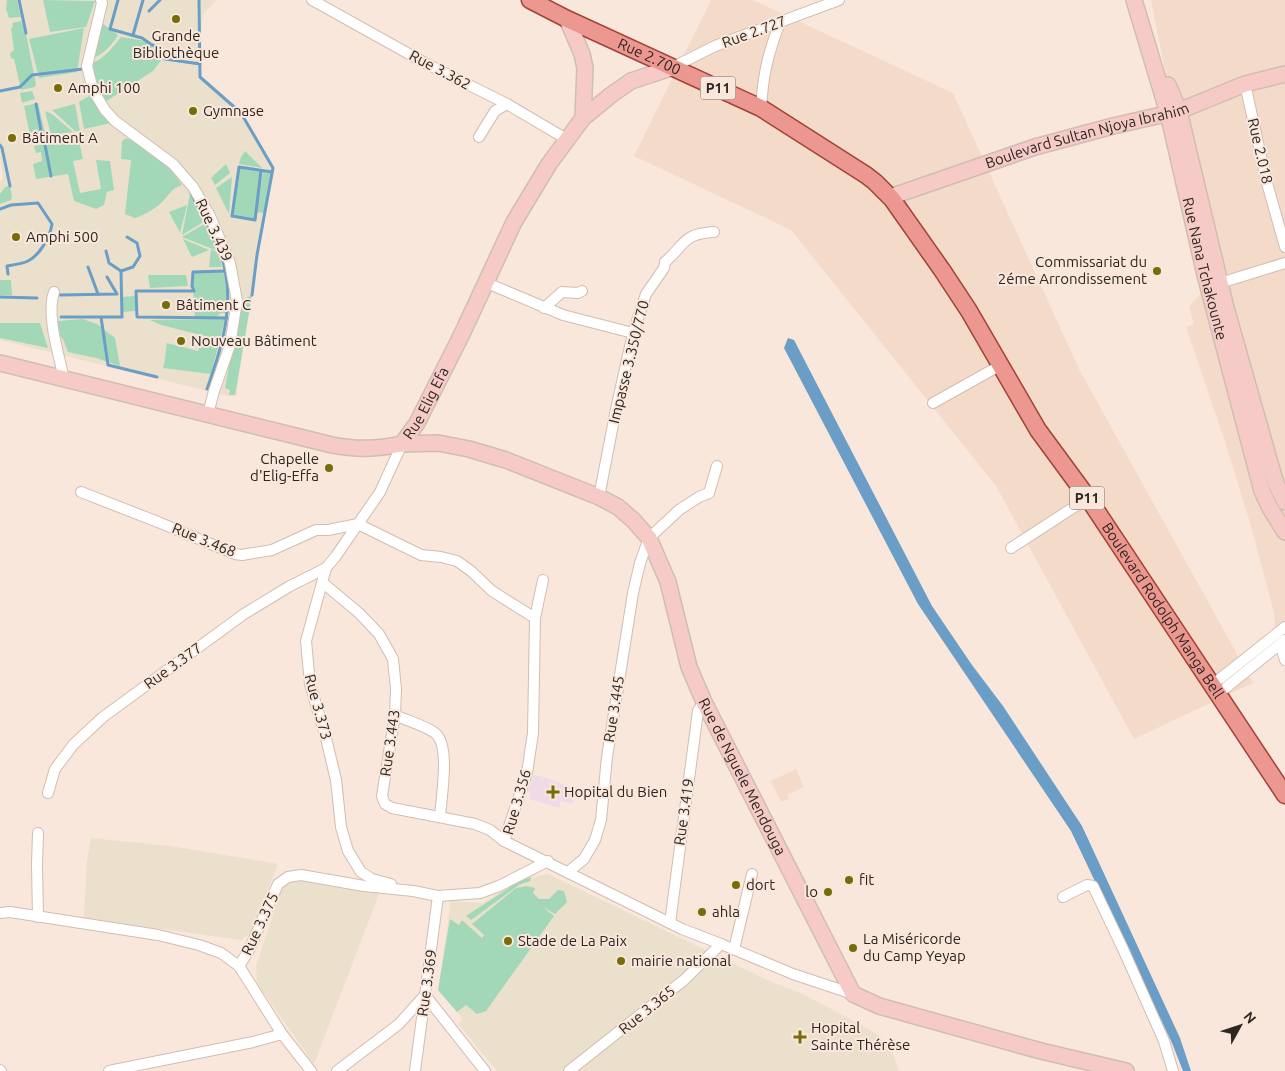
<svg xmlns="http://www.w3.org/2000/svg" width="1285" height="1071" viewBox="0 0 1285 1071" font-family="Ubuntu,sans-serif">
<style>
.built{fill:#f4dac9}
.education{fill:#ebe0cc}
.medical{fill:#f0dae8}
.green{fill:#a2d8b8}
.water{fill:#6a9ec7}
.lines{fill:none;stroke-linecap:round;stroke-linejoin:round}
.stream{stroke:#6a9ec7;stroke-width:3}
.street-casing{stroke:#d0beb2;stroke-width:12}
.secondary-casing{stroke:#d0beb2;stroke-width:18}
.primary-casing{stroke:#a14338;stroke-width:19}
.street{stroke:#fff;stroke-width:10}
.secondary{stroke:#f6cbc7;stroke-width:15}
.primary{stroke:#ec978f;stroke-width:16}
.poi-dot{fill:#766c08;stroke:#fae7db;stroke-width:2}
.labels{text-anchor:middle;stroke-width:4;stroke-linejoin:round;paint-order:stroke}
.shield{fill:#fae7db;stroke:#6a6059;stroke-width:1}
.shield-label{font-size:14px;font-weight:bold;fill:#2d2621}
.street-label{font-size:15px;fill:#2d2621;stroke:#fae7db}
.poi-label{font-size:15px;fill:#2d2621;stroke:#fae7db;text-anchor:start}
</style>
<rect width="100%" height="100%" fill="#fae7db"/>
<g class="built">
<polygon points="711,0 753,0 953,93 1079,369 1253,683 1134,739 996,486 791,230 634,156"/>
<polygon points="1151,0 1285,0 1285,664 1276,640 1274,613 1251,526 1225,442 1186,327 1194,324 1189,307 1206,288 1172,105"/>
<polygon points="796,769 804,787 787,795 789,799 781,802 771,781"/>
</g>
<g class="education">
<polygon points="0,0 217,0 203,14 200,39 201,76 241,113 273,168 263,231 257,253 252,295 236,396 228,396 0,340 0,182 3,178 0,158"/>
<polygon points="91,838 171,846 278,864 251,933 241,940 84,918 87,861"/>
<polygon points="548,874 774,983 805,995 865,1027 880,1036 893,1054 899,1071 497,1071 458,1024 463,1019 438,990 451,901 483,903 520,880"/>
<polygon points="299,880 379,894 314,1064 261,989 257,982 256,966 281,891 289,882"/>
</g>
<polygon class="medical" points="534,775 542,777 541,783 544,777 576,789 572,804 561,801 559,808 529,799 531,793 528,791"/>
<g class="green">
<polygon points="7,0 17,0 21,17 9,18 6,9"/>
<polygon points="43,0 95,1 86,27 50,32"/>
<polygon points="21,21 26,34 36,84 35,87 21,90 14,59 11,58 10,53 14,50 11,28 13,27 12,23"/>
<path d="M102 23 118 35C112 45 104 54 93 58Z"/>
<polygon points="84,28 77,72 39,78 29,39"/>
<path d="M121 37 146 41 162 59 153 71 105 102C99 92 89 75 92 63 104 59 113 47 121 37Z"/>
<polygon points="32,91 35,99 22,103 20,93"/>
<polygon points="91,95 111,123 84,129 79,102"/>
<polygon points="38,103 46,137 31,140 24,106"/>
<polygon points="75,104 80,131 75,131 52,110"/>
<polygon points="45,111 52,114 73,132 51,135"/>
<polygon points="78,138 83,159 73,161 80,193 101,189 96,160 110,161 114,190 107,192 104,205 96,209 74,201 68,174 36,179 33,164 42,161 41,152 36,153 34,146"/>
<path d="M126 138 137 143 168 166 182 185C171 188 168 197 160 204 153 210 144 215 135 218L125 214 131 160 121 159 122 141Z"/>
<polygon points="245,151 262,168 239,164 241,157"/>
<polygon points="226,164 230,173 215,185 211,178"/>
<polygon points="239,167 261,171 257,208 263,172 271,173 265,213 256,212 255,220 232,216"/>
<polygon points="232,177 229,214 216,188"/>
<polygon points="10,186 12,197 11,200 0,204 0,194 5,187"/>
<polygon points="190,194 205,221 182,235"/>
<polygon points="187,205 180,233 169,212"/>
<polygon points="206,223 218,251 182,237"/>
<polygon points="183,239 209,250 192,257"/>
<polygon points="211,249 219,253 222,267 209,267"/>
<polygon points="225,271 227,313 221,313 216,317 195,318 192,273"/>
<polygon points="148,275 186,275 188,286 150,288"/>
<polygon points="0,280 11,280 12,295 0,295"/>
<polygon points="252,295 235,395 229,395 230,390 225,388 241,301"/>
<polygon points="135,296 136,311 122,312 122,297"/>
<polygon points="83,319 97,324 115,338 120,366 96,358 68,352 63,339 55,330 58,321"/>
<path d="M225 319 211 374 163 368C166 359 165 352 167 343L198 351 200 346 207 347 209 337 161 325 150 320Z"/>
<polygon points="0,323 40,323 48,348 0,338"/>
<polygon points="531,877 530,881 519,885 471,920 466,916 518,882"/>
<polygon points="527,886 535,888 533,893 539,899 549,899 558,890 564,891 567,902 555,914 543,907 554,916 486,1011 477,1014 466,1005 457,1012 438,990 450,919 459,925 462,920 482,938 484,935 472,924 516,888"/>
</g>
<polygon class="water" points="788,338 794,340 932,606 972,665 1003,706 1082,826 1180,1038 1191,1071 1183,1071 1172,1043 1071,831 918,604 784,348"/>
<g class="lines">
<g class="stream">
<polyline points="19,0 26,33"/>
<polyline points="118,0 110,29 142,38 152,45 157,47 157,50 165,59 200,64"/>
<polyline points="199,0 200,77 241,113 273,168 257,255 252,295"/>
<polyline points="149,11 160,0"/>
<polyline points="133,35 143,0"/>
<polyline points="0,91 20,87 32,75 83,69"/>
<polyline points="36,104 42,136"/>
<polyline points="0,145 2,148 10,186"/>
<polyline points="45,145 51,176"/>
<polyline points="261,171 255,220 232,216 239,167 272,172"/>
<path d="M191 193C201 212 212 231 220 252 237 298 223 345 207 389"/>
<path d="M0 209 11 205 38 203 52 224C50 237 40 255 28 261 22 264 13 265 7 266L8 274"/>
<polyline points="106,251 109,263 121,271 133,267 140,256 137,243 127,237"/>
<polyline points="88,267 98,294"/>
<polyline points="121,271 122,317 101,317 108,365 157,377"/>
<polyline points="225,271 193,272 192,286 194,291 136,291 137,317 227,318"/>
<polyline points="60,295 117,294 107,277"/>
<polyline points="0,297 37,298"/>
<polyline points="61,317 101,317"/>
</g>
<g class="street-casing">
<g id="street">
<polyline points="101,0 102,3 87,66 93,90 105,110 115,121 173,164 193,187 210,216 230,263 237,301 230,345 214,391 208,414"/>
<polyline points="312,0 427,64 507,104 568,140"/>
<polyline points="671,68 715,46 839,0"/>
<polyline points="1245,84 1267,183 1285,247"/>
<path d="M761 108C763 74 768 54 780 22"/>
<polyline points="479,137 495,111 507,104"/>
<polyline points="487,283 563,315 633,333"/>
<polyline points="1220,283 1285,263"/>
<path d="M54 292C46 315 59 355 64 379"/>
<polyline points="544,308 562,292 578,293 582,291"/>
<polyline points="933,403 1001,365"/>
<polyline points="81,492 158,522 235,554 242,555 272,550 316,530 328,530 358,524 421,555 441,557 457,561 471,571 492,591 535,618 533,733 527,773 504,841 682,929 721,944 793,974 853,994"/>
<path d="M599 497 616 409 633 333 646 294 664 268 665 262C686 244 682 234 714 232"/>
<polyline points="1011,548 1088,498"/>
<polyline points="323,583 359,613 379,634 393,659 396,689 395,715 382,796 385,804 392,808 475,824 490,830 504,841"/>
<polyline points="535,618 543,580"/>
<polyline points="1280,644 1285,660"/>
<polyline points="1212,685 1285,627"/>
<polyline points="1218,694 1285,640"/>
<path d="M395 715C408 721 424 725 435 733 451 745 441 798 440 817"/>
<polyline points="48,793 55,769 73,745 103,717 244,614 290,586 326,568"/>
<polyline points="38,833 37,865 38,917"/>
<polyline points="568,872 584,859 595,840 601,820 607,757 633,593 640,563 649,538 679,510 699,497 709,493 717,466"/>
<polyline points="391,884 372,879 361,872 348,851 341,827 336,780 326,738 310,684 306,641 326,568 336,556 380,492 402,444"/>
<polyline points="1063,897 1087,885 1093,886 1123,949 1164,1041 1173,1071"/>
<polyline points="0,913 10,912 158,935 199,945 221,953 239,966 249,950 278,884 288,877 301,875 364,886 413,891 438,896 480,893 499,886 548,861"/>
<polyline points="670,923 698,711 704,702"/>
<polyline points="734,949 752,874"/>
<polyline points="239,966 282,1034 311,1071"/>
<polyline points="0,1070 1,1071"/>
<polyline points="109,1071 253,1042 282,1034"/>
<polyline points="337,1071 399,1024 425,995 485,1071"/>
<polyline points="415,1071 438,896"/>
<polyline points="569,1071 684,980 721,944"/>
</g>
</g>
<g class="secondary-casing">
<g id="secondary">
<path id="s1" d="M1134 0 1168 113 1205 275 1262 491 1270 508 1285 532"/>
<polyline points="567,19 582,54 585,68 583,118"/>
<polyline points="1168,85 1179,111 1226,308 1276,484 1285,502"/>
<path id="s2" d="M892 199 896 195 1035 147 1113 126 1179 111 1245 84 1285 74"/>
<path id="s3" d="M0 363 332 445C358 450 376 449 402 444L417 423 461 336 514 222 549 164 583 118 611 95 631 81 671 68"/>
<path id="s4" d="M402 444 438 443 469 449 506 460 599 497 618 507 633 520 649 538 668 582 689 667 704 702 853 994 879 1006 1041 1051 1126 1071"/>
</g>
</g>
<g class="primary-casing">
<g id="primary">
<path id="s5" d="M530 0 567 19 761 108 866 175 875 182 892 199 942 270 969 311 1038 430 1088 498 1285 795"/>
</g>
</g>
<use href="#street" class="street"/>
<use href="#secondary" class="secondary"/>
<use href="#primary" class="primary"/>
</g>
<g class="poi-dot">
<circle cx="176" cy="19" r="5"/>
<circle cx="58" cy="88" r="5"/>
<circle cx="193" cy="111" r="5"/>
<circle cx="12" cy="138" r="5"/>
<circle cx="16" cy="237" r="5"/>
<circle cx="1157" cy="271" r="5"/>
<circle cx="166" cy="305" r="5"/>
<circle cx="181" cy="341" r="5"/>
<circle cx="329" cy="468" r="5"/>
<path d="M550.5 784.5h5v5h5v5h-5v5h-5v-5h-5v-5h5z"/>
<circle cx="849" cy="880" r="5"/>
<circle cx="736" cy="885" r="5"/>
<circle cx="828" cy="892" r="5"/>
<circle cx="702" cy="912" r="5"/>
<circle cx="508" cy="941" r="5"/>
<circle cx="853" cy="948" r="5"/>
<circle cx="621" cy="961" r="5"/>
<path d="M797.5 1029.5h5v5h5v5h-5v5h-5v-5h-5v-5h5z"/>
</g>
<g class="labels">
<g class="shield">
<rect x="700.5" y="76.5" width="35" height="23" rx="4"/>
<rect x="1069.5" y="486.5" width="35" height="23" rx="4"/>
</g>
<g class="shield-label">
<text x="718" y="93">P11</text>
<text x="1087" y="503">P11</text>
</g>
<g class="street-label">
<text transform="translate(754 32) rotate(-20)" y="5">Rue 2.727</text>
<text dy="5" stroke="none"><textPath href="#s5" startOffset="132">Rue 2.700</textPath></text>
<text transform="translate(440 70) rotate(28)" y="5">Rue 3.362</text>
<text dy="5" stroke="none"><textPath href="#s2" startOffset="206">Boulevard Sultan Njoya Ibrahim</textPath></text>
<text transform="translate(1260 151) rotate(77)" y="5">Rue 2.018</text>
<text transform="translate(214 230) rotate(65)" y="5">Rue 3.439</text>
<text dy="5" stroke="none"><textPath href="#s1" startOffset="278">Rue Nana Tchakounte</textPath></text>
<text transform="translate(629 362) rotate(-76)" y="5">Impasse 3.350/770</text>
<text dy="5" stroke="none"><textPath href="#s3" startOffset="460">Rue Elig Efa</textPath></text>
<text transform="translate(204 540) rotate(22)" y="5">Rue 3.468</text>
<text dy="5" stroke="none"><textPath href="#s5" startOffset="908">Boulevard Rodolph Manga Bell</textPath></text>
<text transform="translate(173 666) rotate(-36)" y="5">Rue 3.377</text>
<text transform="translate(318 707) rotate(75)" y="5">Rue 3.373</text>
<text transform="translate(614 709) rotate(-81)" y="5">Rue 3.445</text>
<text transform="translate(390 743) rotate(-82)" y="5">Rue 3.443</text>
<text dy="5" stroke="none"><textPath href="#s4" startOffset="529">Rue de Nguele Mendouga</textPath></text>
<text transform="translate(517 802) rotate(-74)" y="5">Rue 3.356</text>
<text transform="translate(684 812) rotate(-82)" y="5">Rue 3.419</text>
<text transform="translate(260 924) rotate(-65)" y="5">Rue 3.375</text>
<text transform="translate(427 983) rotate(-82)" y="5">Rue 3.369</text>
<text transform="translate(647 1010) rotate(-39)" y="5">Rue 3.365</text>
</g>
<g class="poi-label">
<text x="176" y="41" text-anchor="middle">Grande<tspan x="176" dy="17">Bibliothèque</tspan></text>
<text x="68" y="93">Amphi 100</text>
<text x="203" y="116">Gymnase</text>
<text x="22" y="143">Bâtiment A</text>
<text x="26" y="242">Amphi 500</text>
<text x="1147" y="267" text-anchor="end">Commissariat du<tspan x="1147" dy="17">2éme Arrondissement</tspan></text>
<text x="176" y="310">Bâtiment C</text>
<text x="191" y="346">Nouveau Bâtiment</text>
<text x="319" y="464" text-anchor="end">Chapelle<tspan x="319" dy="17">d'Elig-Effa</tspan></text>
<text x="564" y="797">Hopital du Bien</text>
<text x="859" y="885">fit</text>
<text x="746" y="890">dort</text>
<text x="818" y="897" text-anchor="end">lo</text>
<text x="712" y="917">ahla</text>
<text x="863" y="944">La Miséricorde<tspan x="863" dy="17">du Camp Yeyap</tspan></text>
<text x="518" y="946">Stade de La Paix</text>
<text x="631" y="966">mairie national</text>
<text x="811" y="1033">Hopital<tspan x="811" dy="17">Sainte Thérèse</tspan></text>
</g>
</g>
<g transform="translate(1240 1026) rotate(50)" stroke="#fae7db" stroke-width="4" paint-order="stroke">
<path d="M0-4L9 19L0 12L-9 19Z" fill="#2d2621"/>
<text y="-8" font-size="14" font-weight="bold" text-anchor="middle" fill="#2d2621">N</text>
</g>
</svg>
